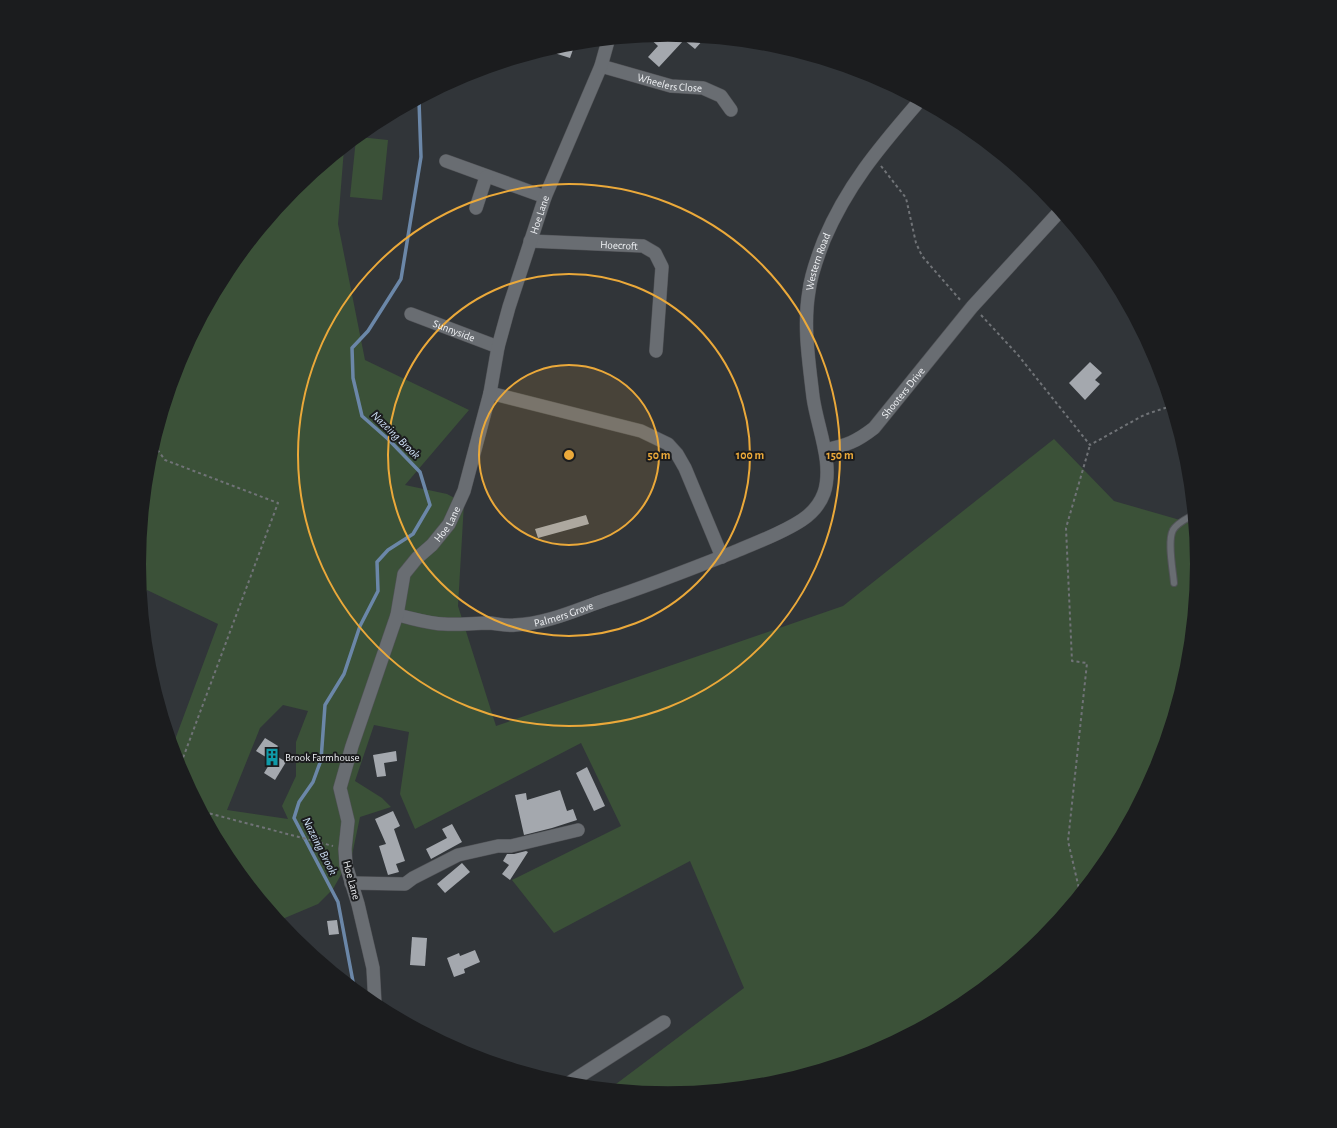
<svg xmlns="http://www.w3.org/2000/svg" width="1337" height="1128" viewBox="0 0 1337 1128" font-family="'Alegreya Sans',sans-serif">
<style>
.green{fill:#3b5138;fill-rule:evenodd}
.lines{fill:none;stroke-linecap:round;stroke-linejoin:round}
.stream{stroke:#6b87a8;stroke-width:3.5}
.building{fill:#a4a8ae}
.lane-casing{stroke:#515357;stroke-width:8}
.street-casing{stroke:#515357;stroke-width:14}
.path{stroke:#707377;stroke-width:2;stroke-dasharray:3 3;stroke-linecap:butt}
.lane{stroke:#696d72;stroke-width:6}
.street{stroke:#696d72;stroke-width:13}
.ring{fill:none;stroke:#eba93a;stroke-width:2}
.labels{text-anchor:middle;stroke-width:4;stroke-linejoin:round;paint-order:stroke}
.street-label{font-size:11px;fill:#eff1f4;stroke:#1b1c1e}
.poi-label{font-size:11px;fill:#eff1f4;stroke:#1b1c1e;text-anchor:start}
.water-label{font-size:12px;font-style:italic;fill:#cddff5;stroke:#1b1c1e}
.centre{fill:#eba93a;stroke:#1b1c1e;stroke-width:2}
.ring-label{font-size:12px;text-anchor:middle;font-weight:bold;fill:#eba93a;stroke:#1b1c1e;stroke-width:4;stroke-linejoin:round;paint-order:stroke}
</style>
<rect width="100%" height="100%" fill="#313539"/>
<g class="green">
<polygon points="359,137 388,140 382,200 350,197 356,139"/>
<path d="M344 149 338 224 365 360 469 410 405 485 447 494 464 503 458 606 496 726 843 606 1054 439 1114 501 1187 522 1193 520 1197 564 1187 667 1157 767 1108 858 1042 938 962 1004 871 1053 771 1083 668 1093 612 1087 744 988 690 861 554 933 512 880 621 826 581 743 415 829 400 794 409 732 374 725 355 781 382 798 391 807 360 817 352 855 333 889 318 904 280 920 229 858 180 766 173 745 218 624 147 590 143 601 140 564 150 461 180 361 229 270 295 190ZM283 705 308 711 296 742V776L282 806 288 819 227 810 260 728Z"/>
</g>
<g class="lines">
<polyline class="stream" points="354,987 338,902 294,818 299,802 313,782 321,760 325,705 344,674 360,626 378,591 377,562 388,550 413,534 430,505 420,472 388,439 362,416 353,378 352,348 368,331 401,279 421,157 419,101"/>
</g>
<g class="building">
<polygon points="669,35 674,36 704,39 695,49 684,40 659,67 648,57 658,46 648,37"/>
<polygon points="575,44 570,58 548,51 566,45"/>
<polygon points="1090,362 1102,373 1095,380 1100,384 1085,400 1069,383"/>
<polygon points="586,515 589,524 538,538 535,529"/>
<polygon points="265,738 278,746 269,759 256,751"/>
<polygon points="396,751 397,761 384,763 386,776 377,777 373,755"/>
<polygon points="275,755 286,762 275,780 264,773"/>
<polygon points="587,767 605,806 594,811 576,773"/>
<polygon points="560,790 567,811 573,809 577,820 552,828 524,835 515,795 526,793 527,800"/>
<polygon points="393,811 400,826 394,829 405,861 396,864 399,872 388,875 379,846 386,844 375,819"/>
<polygon points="452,824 462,842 431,859 426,849 447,838 442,829"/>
<polygon points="526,851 528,852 510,880 502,874 509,865 503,861 507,854 514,854"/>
<polygon points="462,863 470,872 445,893 437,884"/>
<polygon points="337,920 339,934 329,935 327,921"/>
<polygon points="412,937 427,938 425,966 410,965"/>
<polygon points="475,950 480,962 464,969 465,973 454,977 447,958 459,953 460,956"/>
</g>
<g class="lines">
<g class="lane-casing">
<path id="lane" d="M1174 583C1173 570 1167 541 1173 530 1177 523 1186 519 1193 515"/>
</g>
<g class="street-casing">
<g id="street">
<path id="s1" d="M601 66 671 86 703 88 721 96 731 110"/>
<polyline points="446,161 545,197"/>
<polyline points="476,208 486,177"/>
<path id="s2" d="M530 241 643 246 655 253 662 267 656 351"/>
<path id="s3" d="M411 314 498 347"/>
<polyline points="490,393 641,431 668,444 677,454 685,468 722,557"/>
<path id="s4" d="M825 450C847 445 856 442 874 428L972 307 1060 211"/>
<path id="s5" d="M397 615C412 618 429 624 444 624 459 625 474 623 489 623 498 624 507 626 515 625 546 624 576 610 605 600 648 586 691 569 734 552 757 542 781 534 802 520 811 514 820 504 824 493 834 463 817 427 813 397 809 362 803 326 809 291 811 273 818 256 824 240 847 186 878 149 916 105L918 100"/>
<polyline points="351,883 405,884 413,878 458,855 498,846 511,846 578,830"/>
<path id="s6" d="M375 1004 373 968 358 904 346 865 345 849 348 821 340 788 352 746 397 615 404 574 417 558 432 545 449 524 464 491 490 393 498 347 509 307 545 197 601 66 608 41"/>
<polyline points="569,1083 664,1022"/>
</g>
</g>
<g class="path">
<polyline points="881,166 906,198 916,243 922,256 962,302"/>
<polyline points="981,315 1018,355 1090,445 1144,415 1171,406"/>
<polyline points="154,445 165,460 278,503 180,766"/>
<polyline points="204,812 333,846"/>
<polyline points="1080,893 1068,841 1087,663 1072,661 1066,528 1090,445"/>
</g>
<use href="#lane" class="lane"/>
<use href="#street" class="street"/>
</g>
<circle cx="569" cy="455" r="90" fill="#eba93a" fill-opacity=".12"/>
<g class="ring">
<circle cx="569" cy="455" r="90"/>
<circle cx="569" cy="455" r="181"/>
<circle cx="569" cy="455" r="271"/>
</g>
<defs>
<g id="building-bare" transform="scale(1.38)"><path d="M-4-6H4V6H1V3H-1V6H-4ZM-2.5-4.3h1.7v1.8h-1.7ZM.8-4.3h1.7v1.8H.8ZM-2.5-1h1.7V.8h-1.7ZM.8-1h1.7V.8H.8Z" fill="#0f9aa8" stroke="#1b1c1e" stroke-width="2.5" paint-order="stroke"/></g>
</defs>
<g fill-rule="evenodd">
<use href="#building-bare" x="272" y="757"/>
</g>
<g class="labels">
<g class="street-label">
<text dy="4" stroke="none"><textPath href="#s1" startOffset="71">Wheelers Close</textPath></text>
<text dy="4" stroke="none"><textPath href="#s6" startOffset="835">Hoe Lane</textPath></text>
<text dy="4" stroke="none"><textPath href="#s2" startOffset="89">Hoecroft</textPath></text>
<text dy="4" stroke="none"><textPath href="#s5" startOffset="696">Western Road</textPath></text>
<text dy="4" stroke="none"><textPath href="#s3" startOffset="46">Sunnyside</textPath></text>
<text dy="4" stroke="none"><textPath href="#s4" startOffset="100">Shooters Drive</textPath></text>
<text dy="4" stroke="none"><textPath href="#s6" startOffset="511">Hoe Lane</textPath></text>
<text dy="4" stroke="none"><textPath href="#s5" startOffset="169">Palmers Grove</textPath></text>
<text transform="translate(352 880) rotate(75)" y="4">Hoe Lane</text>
</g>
<g class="poi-label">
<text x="285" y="761">Brook Farmhouse</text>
</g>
<g class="water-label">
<text transform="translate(396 435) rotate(44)" y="4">Nazeing Brook</text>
<text transform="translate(320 846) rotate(63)" y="4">Nazeing Brook</text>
</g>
</g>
<path d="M0 0H1337V1128H0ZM146 564a522 522 0 1 1 1044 0a522 522 0 1 1-1044 0Z" fill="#1b1c1e" fill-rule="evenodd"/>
<circle cx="569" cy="455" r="6" class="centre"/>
<g class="ring-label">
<text x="659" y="459">50 m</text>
<text x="750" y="459">100 m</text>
<text x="840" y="459">150 m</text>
</g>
</svg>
